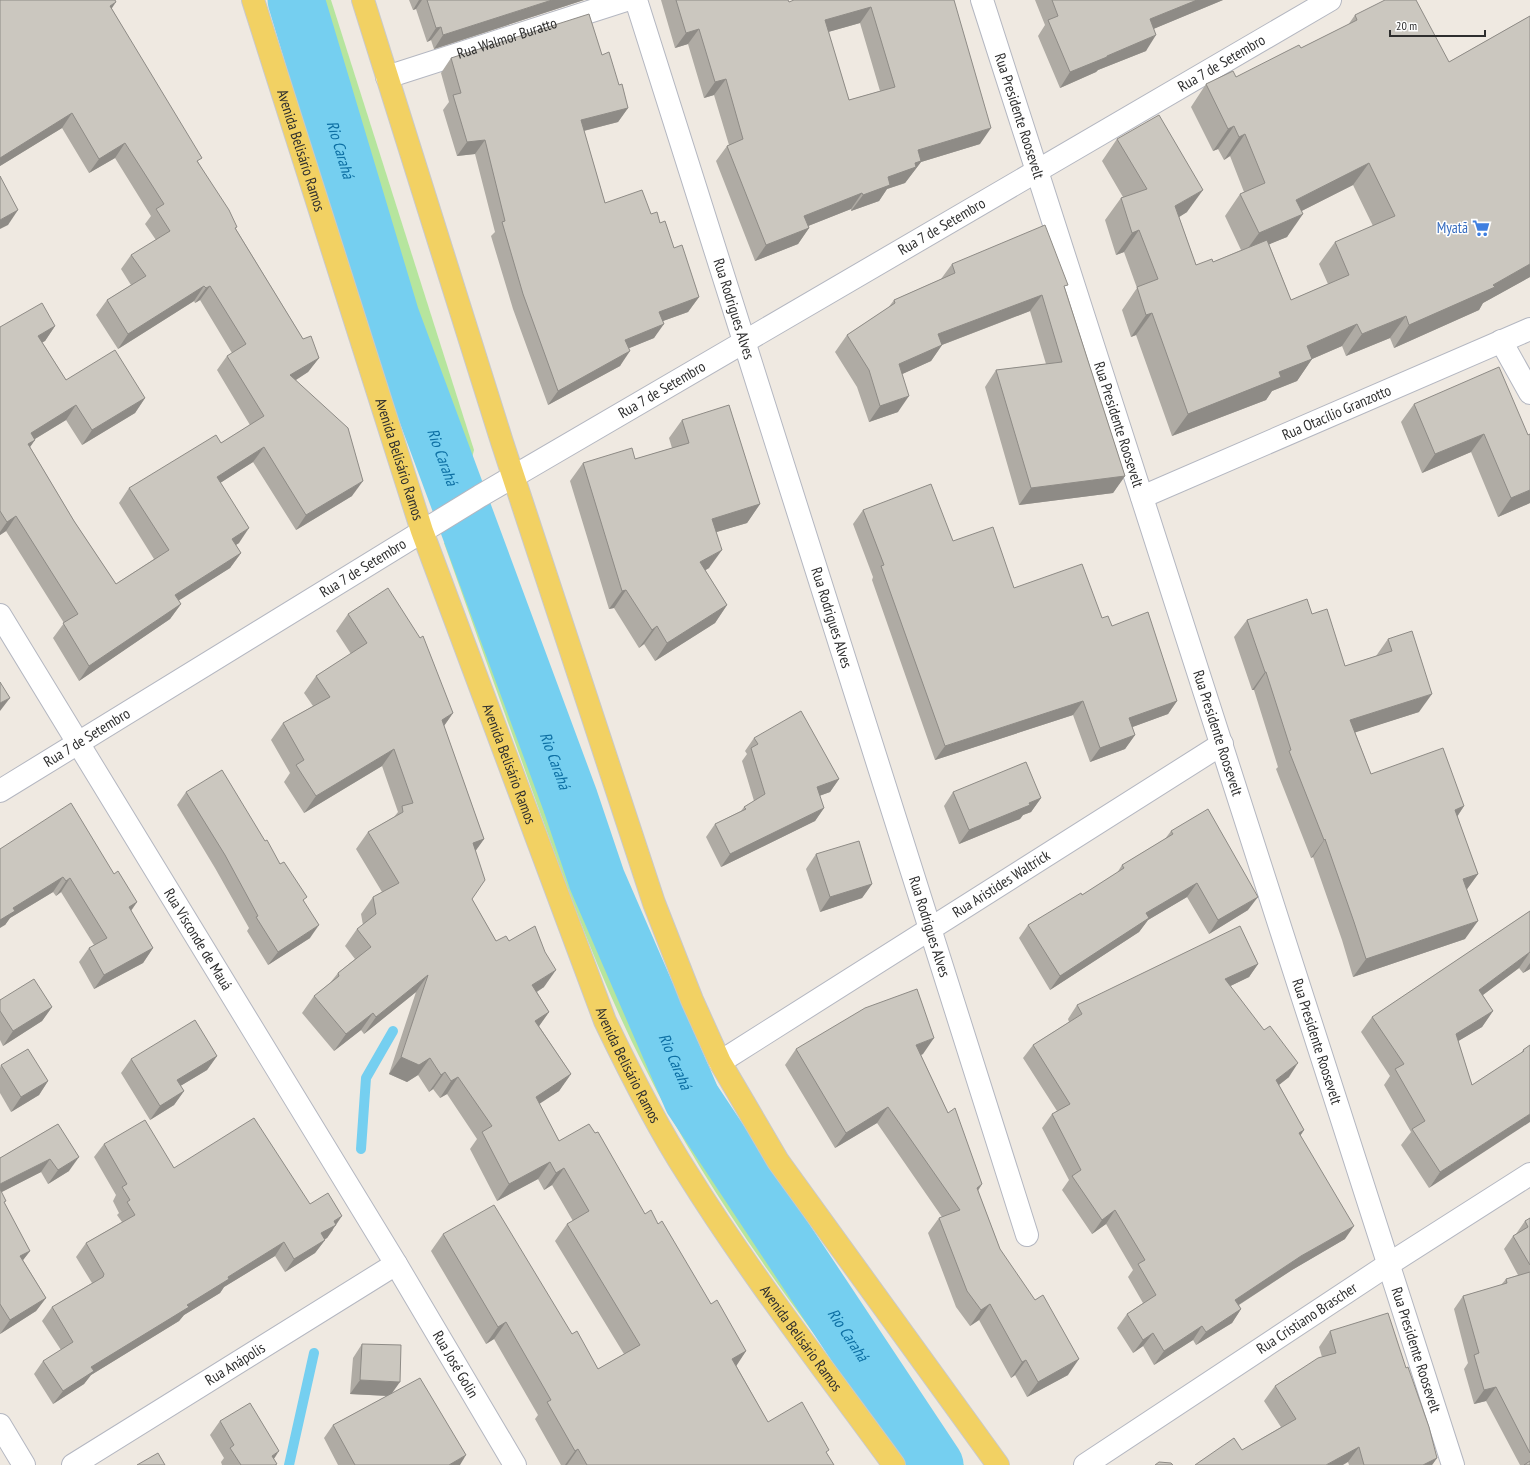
<svg xmlns="http://www.w3.org/2000/svg" width="1530" height="1465" viewBox="0 0 1530 1465" font-family="'PT Sans Narrow',sans-serif">
<style>
.green{fill:#b6e59e}
.lines{fill:none;stroke-linecap:round;stroke-linejoin:round}
.stream{stroke:#75cff0;stroke-width:10}
.river{stroke:#75cff0;stroke-width:57}
.minor-casing{stroke:#b4b7c1;stroke-width:24}
.major-casing{stroke:#c9c9c9;stroke-width:24}
.minor{stroke:#fff;stroke-width:22}
.major{stroke:#f2d163;stroke-width:22}
.wall{fill:#afaba4;fill-rule:evenodd}
.shaded-wall{fill:#8e8b86}
.building{fill:#cbc7bf;stroke:#8e8b86;fill-rule:evenodd}
.labels{text-anchor:middle;stroke-width:3;stroke-linejoin:round;paint-order:stroke}
.street-label{font-size:15px;fill:#2e2e2e;stroke:#fff}
.shop-label{font-size:15px;fill:#366cbe;stroke:#fff;text-anchor:end}
.water-label{font-size:16px;font-style:italic;fill:#0d6fa3;stroke:#fff}
</style>
<rect width="100%" height="100%" fill="#efe9e1"/>
<g class="green">
<polygon points="273,0 331,0 474,450 471,462 437,483 427,473"/>
<path d="M496 523C563 710 622 906 715 1082 785 1217 877 1340 964 1465H913C816 1337 716 1211 644 1066 601 982 569 893 537 804 506 717 475 630 444 543Z"/>
</g>
<g class="lines">
<g class="stream">
<polyline points="549,811 570,800"/>
<polyline points="361,1149 366,1078 393,1031"/>
<polyline points="289,1465 314,1353"/>
</g>
<path class="river" id="s1" d="M296 0 391 317 570 800 597 880 692 1099 935 1465"/>
<g class="minor-casing">
<g id="minor">
<path id="s2" d="M636 0 1027 1235"/>
<path id="s3" d="M982 0 1453 1465"/>
<path id="s4" d="M387 77 626 0"/>
<polyline points="1501,341 1530,393"/>
<path id="s5" d="M1142 497 1530 329"/>
<path id="s6" d="M0 615 396 1264 515 1465"/>
<path id="s7" d="M0 791 480 496 1330 0"/>
<path id="s8" d="M720 1062 1222 744"/>
<polyline points="0,1425 24,1465"/>
<path id="s9" d="M73 1465 396 1264"/>
<path id="s10" d="M1085 1465 1389 1264 1530 1174"/>
</g>
</g>
<g class="major-casing">
<g id="major">
<path id="s11" d="M253 0 422 531 605 1021C630 1073 656 1125 687 1173 750 1274 824 1369 894 1465"/>
<polyline points="363,0 502,442 654,903 692,1000 720,1062 778,1161 998,1465"/>
</g>
</g>
<use href="#minor" class="minor"/>
<use href="#major" class="major"/>
</g>
<g class="wall">
<polygon points="0,0 112,9 236,229 303,339 319,358 308,372 296,380 352,496 296,530 253,462 220,483 239,543 236,545 241,553 230,568 178,600 181,604 170,619 79,681 53,638 64,623 6,531 0,535 0,327 55,326 45,341 42,342 66,380 145,398 135,413 82,445 66,420 35,439 30,447 74,521 116,584 154,559 119,503 129,488 221,443 250,425 217,370 227,356 232,353 200,300 195,303 194,301 118,349 96,315 107,300 131,285 121,269 131,255 156,240 145,224 151,216 115,158 89,173 62,128 0,166"/>
<polygon points="409,0 584,0 434,49 431,40 427,42 416,9 413,10"/>
<path d="M661 0H788L789 2 954 0 980 144 921 162 905 183 887 189 879 201 851 211V209L808 226 809 228 798 244 755 261 716 161 727 146 729 145 714 95 704 98 688 44 675 48ZM860 23 880 91 849 100 828 32Z"/>
<polygon points="1035,0 1223,0 1153,29 1146,51 1098,70 1096,72 1060,88 1038,36 1045,25"/>
<path d="M1355 15 1449 62 1530 16V277L1483 303 1479 310 1394 348 1390 338 1346 356 1342 346 1312 359 1297 381 1272 391 1266 400 1172 436 1136 335 1131 337 1122 310 1137 288 1124 252 1116 255 1105 220 1121 198 1123 197 1102 161 1117 139 1187 212 1179 217 1196 265 1213 262 1241 250 1225 216 1240 194 1244 192 1230 156 1224 160 1218 149 1213 151 1191 107 1206 84 1236 77 1301 48 1348 25ZM1353 185 1373 226 1335 242 1319 264 1328 284 1291 300 1269 244 1287 237 1301 211Z"/>
<polygon points="602,55 619,85 628,108 618,122 584,131 605,203 651,214 660,223 674,248 699,297 688,312 663,321 654,338 629,348 620,366 548,405 513,309 491,236 495,232 475,154 457,156 443,110 449,102 441,73 451,58"/>
<polygon points="952,264 1065,288 1125,476 1113,493 1019,505 985,387 996,370 1046,364 1030,311 942,345 931,361 902,374 898,412 869,422 857,387 835,352 847,335 888,308 894,300 941,279"/>
<polygon points="1414,404 1528,435 1530,503 1498,517 1471,452 1422,473 1401,422"/>
<polygon points="682,420 760,504 747,523 716,532 709,568 705,570 727,605 715,623 655,661 644,644 639,648 614,608 609,609 570,481 583,463 635,459 672,448 669,438"/>
<polygon points="863,510 953,541 1014,588 1102,618 1112,626 1177,701 1168,714 1132,727 1135,735 1125,749 1090,762 1073,715 935,760 872,580 873,577 853,524"/>
<polygon points="348,614 453,713 444,726 484,839 475,851 472,899 496,941 544,987 537,992 549,1012 539,1026 571,1074 559,1091 539,1103 559,1141 645,1214 658,1224 711,1304 746,1351 736,1365 768,1422 827,1454 834,1465 561,1465 535,1419 538,1415 494,1339 486,1344 431,1251 443,1234 572,1334 598,1369 624,1354 555,1241 567,1224 573,1221 552,1185 544,1190 538,1179 497,1201 470,1149 477,1139 447,1094 440,1098 433,1089 429,1092 418,1075 407,1082 389,1074 416,992 364,1034 361,1030 334,1051 302,1013 314,996 330,983 338,973 355,959 345,946 357,929 363,925 361,914 373,897 382,892 356,849 368,832 394,817 398,812 382,766 304,813 284,782 290,773 271,740 283,723 313,706 304,693 316,676 351,654 336,631"/>
<polygon points="1312,614 1345,666 1376,656 1388,639 1419,712 1355,732 1371,774 1464,806 1457,817 1478,874 1467,889 1465,939 1353,977 1342,940 1313,857 1311,858 1276,769 1278,767 1254,690 1252,690 1234,637 1247,620"/>
<polygon points="754,738 839,779 830,792 819,796 824,808 815,821 721,867 706,837 715,824 741,811 744,807 754,801 742,761 747,754 745,751"/>
<polygon points="186,792 265,841 304,901 310,938 268,965 247,931 249,928 215,868 177,805"/>
<polygon points="953,792 1041,798 1031,812 1023,815 1020,819 959,844 944,806"/>
<polygon points="1171,831 1248,910 1209,934 1187,897 1148,920 1139,932 1050,990 1019,938 1028,925 1082,895 1117,873 1122,865 1165,839"/>
<polygon points="0,849 114,874 137,902 131,911 153,948 143,963 94,989 79,962 89,948 94,945 61,892 56,896 53,892 10,918 5,925"/>
<polygon points="816,854 872,884 862,898 820,912 806,869"/>
<polygon points="1530,911 1530,969 1523,973 1519,968 1483,995 1493,1011 1482,1027 1458,1041 1472,1085 1521,1053 1523,1050 1530,1045 1429,1188 1401,1145 1411,1132 1384,1085 1390,1076 1361,1032 1372,1017"/>
<polygon points="1258,964 1249,977 1230,986 1289,1077 1279,1085 1304,1130 1300,1136 1345,1239 1292,1270 1239,1305 1241,1309 1232,1323 1196,1345 1193,1340 1154,1365 1143,1346 1133,1353 1117,1328 1127,1314 1143,1303 1128,1277 1133,1270 1106,1224 1092,1234 1062,1190 1069,1180 1042,1128 1052,1114 1057,1111 1023,1058 1033,1045 1069,1022 1068,1019 1077,1005"/>
<polygon points="0,1000 52,1007 42,1021 3,1046 0,1040"/>
<polygon points="796,1049 923,1054 921,1055 948,1113 982,1184 978,1191 1000,1249 1068,1375 1027,1397 1015,1375 1011,1378 979,1320 970,1326 956,1307 928,1233 939,1218 942,1217 877,1123 835,1148 785,1065"/>
<polygon points="217,1056 207,1070 180,1086 184,1091 174,1105 150,1120 121,1073 131,1059"/>
<polygon points="1,1065 48,1081 39,1095 11,1112 0,1093 0,1068"/>
<polygon points="58,1124 69,1171 48,1184 41,1172 1,1192 4,1203 30,1251 23,1260 46,1298 36,1311 0,1334 0,1158"/>
<polygon points="104,1144 174,1168 310,1204 333,1230 327,1238 325,1239 325,1240 315,1253 285,1272 275,1256 224,1287 220,1293 184,1315 179,1321 91,1375 84,1384 53,1404 34,1374 43,1361 61,1350 42,1321 52,1307 92,1283 76,1257 86,1243 122,1222 117,1215 119,1213 113,1201 116,1195 94,1157"/>
<polygon points="1530,1218 1530,1465 1520,1465 1486,1401 1474,1404 1464,1369 1468,1363 1454,1309 1463,1296 1501,1285 1506,1279 1518,1275 1504,1249 1513,1236 1516,1234 1525,1221"/>
<polygon points="1330,1331 1406,1368 1437,1458 1432,1465 1349,1465 1348,1462 1242,1450 1281,1427 1264,1401 1275,1386 1322,1357 1319,1347"/>
<polygon points="362,1344 392,1393 460,1465 338,1465 324,1438 333,1425 387,1396 350,1394 353,1358"/>
<polygon points="220,1421 274,1459 276,1465 222,1465 221,1462 224,1458 210,1435"/>
</g>
<g class="shaded-wall">
<polygon points="419,0 422,0 416,9 413,10"/>
<polygon points="552,0 584,0 434,49 443,35"/>
<polygon points="1197,0 1223,0 1139,35 1150,19"/>
<polygon points="116,2 106,17 110,6"/>
<polygon points="871,7 860,23 814,36 825,20"/>
<polygon points="441,27 431,40 427,42 436,28"/>
<polygon points="699,29 688,44 675,48 686,33"/>
<polygon points="1156,35 1146,51 1098,70 1096,72 1060,88 1070,72 1107,56"/>
<polygon points="726,79 714,95 704,98 715,82"/>
<polygon points="628,108 618,122 571,134 581,120"/>
<polygon points="72,113 62,128 0,166 0,158"/>
<polygon points="1234,126 1218,149 1213,151 1228,129"/>
<polygon points="991,128 980,144 921,162 905,183 887,189 879,201 851,211 863,195 888,177 918,150"/>
<polygon points="1245,134 1230,156 1224,160 1239,137"/>
<polygon points="485,140 475,154 457,156 467,142"/>
<polygon points="125,143 115,158 89,173 99,159"/>
<polygon points="1369,163 1353,185 1280,222 1296,200"/>
<polygon points="1203,190 1187,212 1160,229 1175,206"/>
<polygon points="862,193 851,209 793,232 804,216"/>
<polygon points="18,210 8,225 0,229 0,220"/>
<polygon points="1303,214 1287,237 1243,255 1259,233"/>
<polygon points="809,228 798,244 755,261 766,245"/>
<polygon points="1139,230 1124,252 1116,255 1132,233"/>
<polygon points="1530,264 1530,277 1483,303 1479,310 1394,348 1409,325 1493,285"/>
<polygon points="204,286 194,301 118,349 128,334"/>
<polygon points="210,286 200,300 195,303 206,288"/>
<polygon points="1042,295 1030,311 926,351 938,334"/>
<polygon points="699,297 688,312 649,326 659,312"/>
<polygon points="1152,313 1136,335 1131,337 1146,315"/>
<polygon points="1406,316 1390,338 1346,356 1362,334"/>
<polygon points="664,324 654,338 615,354 625,340"/>
<polygon points="1357,324 1342,346 1312,359 1297,381 1272,391 1266,400 1172,436 1188,414 1279,372 1307,346"/>
<polygon points="55,326 45,341 27,351 38,336"/>
<polygon points="942,345 931,361 887,381 899,364"/>
<polygon points="630,351 620,366 548,405 558,391"/>
<polygon points="319,358 308,372 280,390 290,375"/>
<polygon points="909,396 898,412 869,422 880,406"/>
<polygon points="145,398 135,413 82,445 92,430"/>
<polygon points="76,405 66,420 20,448 31,433"/>
<polygon points="1484,434 1471,452 1422,473 1435,454"/>
<polygon points="35,440 25,454 28,444"/>
<polygon points="264,447 253,462 206,492 217,477"/>
<polygon points="1125,476 1113,493 1019,505 1031,488"/>
<polygon points="363,481 352,496 296,530 306,515"/>
<polygon points="1530,490 1530,503 1498,517 1511,498"/>
<polygon points="760,504 747,523 700,537 712,519"/>
<polygon points="16,516 6,531 0,535 0,532 7,522"/>
<polygon points="249,528 239,543 221,554 232,539"/>
<polygon points="722,550 709,568 688,581 700,562"/>
<polygon points="241,553 230,568 164,610 175,595"/>
<polygon points="626,590 614,608 609,609 622,591"/>
<polygon points="181,604 170,619 79,681 89,666"/>
<polygon points="727,605 715,623 655,661 667,643"/>
<polygon points="657,626 644,644 639,648 652,630"/>
<polygon points="1265,672 1266,672 1254,690 1252,690"/>
<polygon points="1432,694 1419,712 1338,738 1350,720"/>
<polygon points="10,698 0,711 0,703"/>
<polygon points="1083,701 1073,715 935,760 945,746"/>
<polygon points="1177,701 1168,714 1119,732 1129,718"/>
<polygon points="453,713 441,730 442,720"/>
<polygon points="1135,735 1125,749 1090,762 1100,748"/>
<polygon points="394,749 382,766 304,813 316,796"/>
<polygon points="839,779 830,792 808,800 817,787"/>
<polygon points="1041,798 1031,812 1023,815 1020,819 959,844 969,830"/>
<polygon points="1464,806 1452,824 1455,810"/>
<polygon points="824,808 815,821 721,867 730,854"/>
<polygon points="484,839 472,856 473,843"/>
<polygon points="1325,839 1313,857 1311,858 1324,840"/>
<polygon points="1478,874 1465,892 1463,879"/>
<polygon points="63,877 53,892 10,918 5,925 0,928 0,920 13,908"/>
<polygon points="70,878 61,892 56,896 66,881"/>
<polygon points="1197,883 1187,897 1148,920 1139,932 1050,990 1060,976 1146,913"/>
<polygon points="872,884 862,898 820,912 830,897"/>
<polygon points="1258,897 1248,910 1209,934 1218,920"/>
<polygon points="137,902 127,916 129,907"/>
<polygon points="1478,921 1465,939 1353,977 1366,959"/>
<polygon points="319,925 310,938 268,965 278,952"/>
<polygon points="153,948 143,963 94,989 104,975"/>
<polygon points="1530,952 1519,968 1468,1006 1479,990"/>
<polygon points="1530,963 1530,969 1523,973"/>
<polygon points="1258,964 1249,977 1216,993 1225,979"/>
<polygon points="556,970 544,987 520,1002 532,985"/>
<polygon points="428,975 416,992 364,1034 376,1017"/>
<polygon points="52,1007 42,1021 3,1046 13,1031"/>
<polygon points="1493,1011 1482,1027 1445,1049 1456,1034"/>
<polygon points="549,1012 537,1029 535,1021"/>
<polygon points="373,1013 361,1030 334,1051 346,1034"/>
<polygon points="934,1038 923,1054 905,1061 916,1045"/>
<polygon points="217,1056 207,1070 167,1094 177,1080"/>
<polygon points="401,1057 430,1058 418,1075 407,1082 389,1074"/>
<polygon points="1298,1063 1289,1077 1267,1094 1276,1080"/>
<polygon points="445,1072 433,1089 429,1092 441,1075"/>
<polygon points="571,1074 559,1091 524,1114 536,1097"/>
<polygon points="458,1077 447,1094 440,1098 451,1081"/>
<polygon points="48,1081 39,1095 11,1112 21,1097"/>
<polygon points="184,1091 174,1105 150,1120 160,1106"/>
<polygon points="888,1107 877,1123 835,1148 846,1133"/>
<polygon points="1530,1114 1530,1122 1429,1188 1440,1172"/>
<polygon points="1304,1130 1295,1143 1299,1133"/>
<polygon points="79,1157 69,1171 48,1184 58,1170"/>
<polygon points="50,1159 41,1172 0,1193 0,1184"/>
<polygon points="550,1162 538,1179 497,1201 509,1184"/>
<polygon points="564,1168 552,1185 544,1190 556,1173"/>
<polygon points="982,1184 971,1200 977,1188"/>
<polygon points="1115,1210 1106,1224 1092,1234 1102,1220"/>
<polygon points="342,1216 327,1238 312,1247 321,1233 334,1221"/>
<polygon points="1354,1226 1345,1239 1292,1270 1226,1313 1235,1300 1301,1256"/>
<polygon points="325,1240 315,1253 285,1272 294,1259"/>
<polygon points="284,1242 275,1256 224,1287 220,1293 184,1315 179,1321 91,1375 84,1384 53,1404 63,1391 91,1367 187,1305 228,1277"/>
<polygon points="30,1251 20,1264 20,1256"/>
<polygon points="46,1298 36,1311 0,1334 10,1320"/>
<polygon points="990,1304 979,1320 970,1326 981,1310"/>
<polygon points="1241,1309 1232,1323 1196,1345 1206,1332"/>
<polygon points="506,1322 494,1339 486,1344 498,1327"/>
<polygon points="1202,1326 1193,1340 1154,1365 1164,1351"/>
<polygon points="1153,1333 1143,1346 1133,1353 1143,1340"/>
<polygon points="746,1351 735,1368 732,1359"/>
<polygon points="1079,1359 1068,1375 1027,1397 1038,1382"/>
<polygon points="1026,1360 1015,1375 1011,1378 1022,1362"/>
<polygon points="360,1380 400,1382 390,1396 350,1394"/>
<polygon points="1496,1387 1486,1401 1474,1404 1484,1390"/>
<polygon points="1359,1447 1348,1462 1343,1465 1326,1465"/>
<polygon points="578,1449 567,1465 565,1465 575,1451"/>
<polygon points="279,1451 270,1465 272,1456"/>
<polygon points="466,1455 460,1465 449,1465"/>
<polygon points="1437,1458 1432,1465 1423,1465"/>
</g>
<g class="building">
<polygon points="0,0 115,0 116,2 110,6 202,158 197,161 229,210 237,227 235,228 303,339 311,336 319,358 290,375 348,428 363,481 306,515 264,447 217,477 249,528 232,539 241,553 175,595 181,604 89,666 63,623 78,614 16,516 7,522 0,511 0,327 42,303 55,326 38,336 66,380 115,350 145,398 92,430 76,405 31,433 35,440 28,444 74,521 116,584 169,550 129,488 216,435 221,443 264,416 227,356 246,344 210,286 206,288 204,286 128,334 107,300 146,276 131,255 170,231 156,209 164,204 125,143 99,159 72,113 0,158"/>
<polygon points="427,0 552,0 443,35 441,27 436,28"/>
<path d="M676 0H788L789 2 794 0H954L991 128 918 150 921 161 915 163 916 167 888 177 890 185 863 195 862 193 804 216 809 228 766 245 727 146 743 139 726 79 715 82 699 29 686 33ZM871 7 895 87 849 100 825 20Z"/>
<polygon points="1052,0 1197,0 1150,19 1156,35 1107,56 1107,57 1070,72 1048,20 1058,16"/>
<polygon points="1385,0 1416,0 1449,62 1530,16 1530,264 1493,285 1495,287 1409,325 1406,316 1362,334 1357,324 1307,346 1312,359 1279,372 1281,377 1188,414 1152,313 1146,315 1137,287 1158,279 1139,230 1132,233 1121,198 1147,189 1117,139 1159,115 1203,190 1175,206 1196,265 1212,259 1213,262 1267,240 1291,300 1349,275 1335,242 1395,216 1369,163 1296,200 1303,214 1259,233 1240,194 1265,183 1245,134 1239,137 1234,126 1228,129 1206,84 1233,71 1236,77 1299,45 1301,48 1357,20 1355,15"/>
<polygon points="589,14 602,55 609,52 619,85 622,84 628,108 581,120 605,203 642,190 651,214 657,212 660,223 665,221 674,248 682,245 699,297 659,312 664,324 625,340 630,351 558,391 523,294 502,222 505,221 485,140 467,142 453,95 461,93 451,58"/>
<polygon points="0,176 18,210 0,220"/>
<polygon points="1045,225 1068,285 1064,286 1125,476 1031,488 996,370 1062,362 1042,295 938,334 942,345 899,364 909,396 880,406 869,370 847,335 895,303 894,300 955,273 952,264"/>
<polygon points="1499,367 1528,435 1530,434 1530,490 1511,498 1484,434 1435,454 1414,404"/>
<polygon points="729,405 760,504 712,519 722,550 700,562 727,605 667,643 657,626 652,630 626,590 622,591 583,463 632,448 635,459 689,443 682,420"/>
<polygon points="931,484 953,541 993,527 1014,588 1082,564 1102,618 1108,616 1112,626 1148,612 1177,701 1129,718 1135,735 1100,748 1083,701 945,746 881,566 884,565 863,510"/>
<polygon points="388,588 420,638 423,636 453,713 442,720 484,839 473,843 485,880 472,899 496,941 506,936 509,941 535,926 545,952 556,970 532,985 549,1012 535,1021 571,1074 536,1097 559,1141 589,1124 595,1133 598,1132 645,1214 651,1210 658,1224 662,1221 711,1304 717,1300 746,1351 732,1359 768,1422 802,1402 829,1450 826,1452 834,1465 587,1465 578,1449 575,1451 547,1402 551,1400 506,1322 498,1327 443,1234 494,1205 572,1334 577,1331 598,1369 640,1345 567,1224 589,1211 564,1168 556,1173 550,1162 509,1184 482,1132 492,1126 458,1077 451,1081 445,1072 441,1075 430,1058 419,1065 401,1057 428,975 376,1017 373,1013 346,1034 314,996 339,976 338,973 371,947 357,929 376,914 373,897 399,883 368,832 403,812 402,806 413,803 394,749 316,796 296,765 304,760 283,723 330,697 316,676 367,643 348,614"/>
<polygon points="1307,599 1312,614 1327,609 1345,666 1392,651 1388,639 1412,631 1432,694 1350,720 1371,774 1443,748 1464,806 1455,810 1478,874 1463,879 1478,921 1366,959 1354,922 1325,839 1324,840 1289,751 1291,750 1266,672 1265,672 1247,620"/>
<polygon points="0,682 10,698 0,703"/>
<polygon points="801,711 839,779 817,787 824,808 730,854 715,824 746,809 744,807 765,794 751,748 758,744 754,738"/>
<polygon points="1026,762 1041,798 1029,803 1030,805 969,830 953,792"/>
<polygon points="222,770 265,841 267,840 280,864 284,862 307,897 303,900 319,925 278,952 256,917 258,916 225,855 186,792"/>
<polygon points="71,803 114,874 118,871 137,902 129,907 153,948 104,975 89,948 107,938 70,878 66,881 63,877 13,908 15,911 0,920 0,849"/>
<polygon points="1208,809 1258,897 1218,920 1197,883 1146,913 1149,918 1060,976 1028,925 1081,893 1082,895 1124,868 1122,865 1173,834 1171,831"/>
<polygon points="859,841 872,884 830,897 816,854"/>
<polygon points="1530,911 1530,952 1479,990 1493,1011 1456,1034 1472,1085 1524,1051 1523,1050 1530,1045 1530,1114 1440,1172 1412,1129 1425,1121 1395,1069 1404,1064 1372,1017"/>
<polygon points="1240,926 1258,964 1225,979 1264,1030 1270,1026 1298,1063 1276,1080 1304,1130 1299,1133 1354,1226 1301,1256 1235,1300 1241,1309 1206,1332 1202,1326 1164,1351 1153,1333 1143,1340 1127,1314 1156,1295 1138,1264 1145,1260 1115,1210 1102,1220 1072,1176 1081,1170 1052,1114 1070,1104 1033,1045 1082,1014 1077,1005"/>
<polygon points="34,979 52,1007 13,1031 0,1011 0,1000"/>
<polygon points="917,989 934,1038 916,1045 948,1113 955,1108 982,1184 977,1188 1000,1249 1035,1300 1043,1295 1079,1359 1038,1382 1026,1360 1022,1362 990,1304 981,1310 967,1291 939,1218 960,1210 888,1107 846,1133 796,1049 865,1008"/>
<polygon points="195,1020 217,1056 177,1080 184,1091 160,1106 131,1059"/>
<polygon points="28,1049 48,1081 21,1097 1,1065"/>
<polygon points="254,1118 310,1204 328,1193 342,1216 334,1221 336,1225 321,1233 325,1240 294,1259 284,1242 228,1277 229,1279 187,1305 189,1307 91,1367 94,1371 63,1391 43,1361 73,1342 52,1307 103,1277 104,1274 86,1243 135,1215 127,1202 130,1200 122,1187 127,1184 104,1144 145,1120 174,1168"/>
<polygon points="58,1124 79,1157 58,1170 50,1159 0,1184 0,1158"/>
<polygon points="0,1189 6,1201 4,1202 30,1251 20,1256 46,1298 10,1320 0,1304"/>
<polygon points="1530,1218 1530,1265 1513,1236 1528,1227 1525,1221"/>
<polygon points="1530,1272 1530,1453 1496,1387 1484,1390 1474,1355 1479,1353 1463,1296 1507,1283 1506,1279"/>
<polygon points="1388,1313 1406,1368 1408,1367 1429,1427 1437,1458 1423,1465 1364,1465 1359,1447 1326,1465 1195,1465 1234,1438 1242,1450 1296,1419 1275,1386 1318,1358 1336,1353 1330,1331"/>
<polygon points="362,1344 401,1345 400,1382 360,1380"/>
<polygon points="420,1378 466,1455 449,1465 355,1465 333,1425"/>
<polygon points="250,1403 279,1451 272,1456 277,1464 275,1465 241,1465 230,1448 234,1445 220,1421"/>
<polygon points="158,1453 165,1465 137,1465"/>
<polygon points="1530,1461 1530,1465 1524,1465"/>
<polygon points="1159,1462 1171,1463 1173,1465 1155,1465"/>
</g>
<defs>
<g id="supermarket-bare" transform="scale(1.38)"><path d="M-6-5.5h2.5l.6 2H6L4.5 2H-2.5L-4.4-4H-6ZM-1.5 3.2a1.3 1.3 0 1 0 .1 0ZM3 3.2a1.3 1.3 0 1 0 .1 0Z" fill="#3f7fe0" stroke="#fff" stroke-width="2.5" paint-order="stroke"/></g>
</defs>
<g fill-rule="evenodd">
<use href="#supermarket-bare" x="1481" y="228"/>
</g>
<g class="labels">
<g class="street-label">
<text dy="5" stroke="none"><textPath href="#s4" startOffset="126">Rua Walmor Buratto</textPath></text>
<text dy="5" stroke="none"><textPath href="#s7" startOffset="1422">Rua 7 de Setembro</textPath></text>
<text dy="5" stroke="none"><textPath href="#s3" startOffset="122">Rua Presidente Roosevelt</textPath></text>
<text dy="5" stroke="none"><textPath href="#s11" startOffset="158">Avenida Belisário Ramos</textPath></text>
<text dy="5" stroke="none"><textPath href="#s7" startOffset="1098">Rua 7 de Setembro</textPath></text>
<text dy="5" stroke="none"><textPath href="#s2" startOffset="324">Rua Rodrigues Alves</textPath></text>
<text dy="5" stroke="none"><textPath href="#s7" startOffset="774">Rua 7 de Setembro</textPath></text>
<text dy="5" stroke="none"><textPath href="#s5" startOffset="212">Rua Otacílio Granzotto</textPath></text>
<text dy="5" stroke="none"><textPath href="#s3" startOffset="446">Rua Presidente Roosevelt</textPath></text>
<text dy="5" stroke="none"><textPath href="#s11" startOffset="482">Avenida Belisário Ramos</textPath></text>
<text dy="5" stroke="none"><textPath href="#s7" startOffset="426">Rua 7 de Setembro</textPath></text>
<text dy="5" stroke="none"><textPath href="#s2" startOffset="648">Rua Rodrigues Alves</textPath></text>
<text dy="5" stroke="none"><textPath href="#s3" startOffset="770">Rua Presidente Roosevelt</textPath></text>
<text dy="5" stroke="none"><textPath href="#s7" startOffset="102">Rua 7 de Setembro</textPath></text>
<text dy="5" stroke="none"><textPath href="#s11" startOffset="806">Avenida Belisário Ramos</textPath></text>
<text dy="5" stroke="none"><textPath href="#s8" startOffset="333">Rua Aristides Waltrick</textPath></text>
<text dy="5" stroke="none"><textPath href="#s2" startOffset="972">Rua Rodrigues Alves</textPath></text>
<text dy="5" stroke="none"><textPath href="#s6" startOffset="380">Rua Visconde de Mauá</textPath></text>
<text dy="5" stroke="none"><textPath href="#s3" startOffset="1094">Rua Presidente Roosevelt</textPath></text>
<text dy="5" stroke="none"><textPath href="#s11" startOffset="1130">Avenida Belisário Ramos</textPath></text>
<text dy="5" stroke="none"><textPath href="#s10" startOffset="266">Rua Cristiano Brascher</textPath></text>
<text dy="5" stroke="none"><textPath href="#s11" startOffset="1454">Avenida Belisário Ramos</textPath></text>
<text dy="5" stroke="none"><textPath href="#s3" startOffset="1418">Rua Presidente Roosevelt</textPath></text>
<text dy="5" stroke="none"><textPath href="#s9" startOffset="191">Rua Anápolis</textPath></text>
<text dy="5" stroke="none"><textPath href="#s6" startOffset="877">Rua José Golin</textPath></text>
</g>
<g class="shop-label">
<text x="1468" y="233">Myatã</text>
</g>
<g class="water-label">
<text dy="6" stroke="none"><textPath href="#s1" startOffset="156">Rio Carahá</textPath></text>
<text dy="6" stroke="none"><textPath href="#s1" startOffset="480">Rio Carahá</textPath></text>
<text dy="6" stroke="none"><textPath href="#s1" startOffset="804">Rio Carahá</textPath></text>
<text dy="6" stroke="none"><textPath href="#s1" startOffset="1128">Rio Carahá</textPath></text>
<text dy="6" stroke="none"><textPath href="#s1" startOffset="1452">Rio Carahá</textPath></text>
</g>
</g>
<path d="M1390 30v6h95v-6" fill="none" stroke="#2e2e2e" stroke-width="2"/>
<text x="1396" y="30" font-size="12" fill="#2e2e2e" stroke="#ffffff" stroke-width="3" paint-order="stroke">20 m</text>
</svg>
